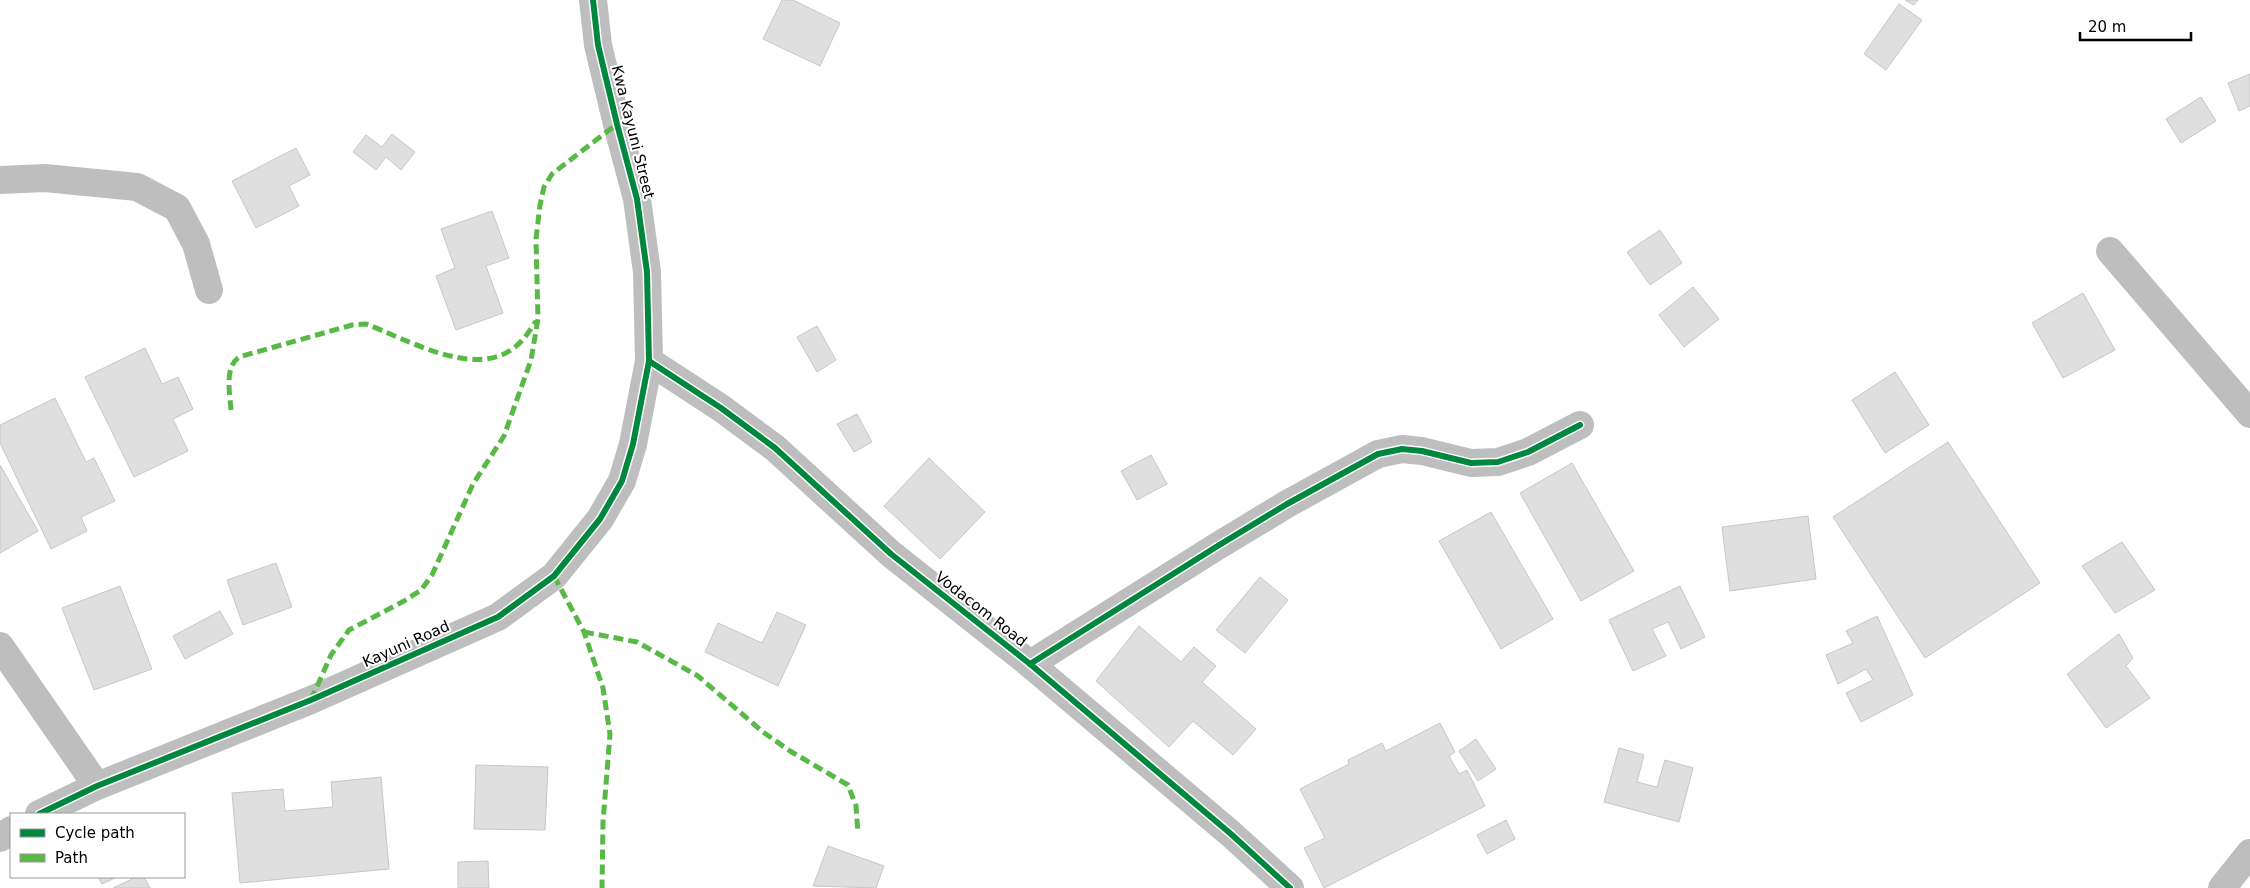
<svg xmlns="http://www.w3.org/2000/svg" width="2250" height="888" viewBox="0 0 2250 888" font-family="'DejaVu Sans',sans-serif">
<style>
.building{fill:#dfdfdf;stroke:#c7c7c7}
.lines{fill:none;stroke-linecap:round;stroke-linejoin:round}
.minor{stroke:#bebebe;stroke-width:28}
.quiet{stroke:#58b947;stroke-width:5;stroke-dasharray:10 5;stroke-linecap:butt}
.cycleway-casing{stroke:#fff;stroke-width:9}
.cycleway{stroke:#00873e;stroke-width:6}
.labels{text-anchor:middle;stroke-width:4;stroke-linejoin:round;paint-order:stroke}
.street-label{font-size:15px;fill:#000;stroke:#fff}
</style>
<rect width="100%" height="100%" fill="#fff"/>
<g class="building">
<polygon points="782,0 793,0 840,23 820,66 763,39"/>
<polygon points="1905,0 1918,0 1914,5"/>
<polygon points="1899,4 1922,20 1886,70 1864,54"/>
<polygon points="2250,74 2250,106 2239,111 2228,83"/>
<polygon points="2201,97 2216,121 2181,143 2166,119"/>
<polygon points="392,134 415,152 401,170 386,157 376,170 353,152 366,135 382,147"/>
<polygon points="296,148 310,175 289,186 299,206 256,228 232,181"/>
<polygon points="492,211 509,258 486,266 503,313 456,330 436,276 455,268 441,229"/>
<polygon points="1660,230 1682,263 1650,285 1627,252"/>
<polygon points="1693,287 1719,319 1684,347 1659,315"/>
<polygon points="2083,293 2115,350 2063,378 2032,323"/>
<polygon points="817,326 836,360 817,372 797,337"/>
<polygon points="145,348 162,384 178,377 193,409 173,419 188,451 134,477 85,377"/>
<polygon points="1895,372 1929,425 1885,453 1852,400"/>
<polygon points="55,398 86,462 94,458 115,501 81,517 87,531 51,549 0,443 0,425"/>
<polygon points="857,414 872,442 854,452 837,424"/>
<polygon points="1948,442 2040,583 1925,658 1833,517"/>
<polygon points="1151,455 1167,484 1137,500 1121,471"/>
<polygon points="929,458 985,512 940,559 884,506"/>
<polygon points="1572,463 1634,571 1581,601 1520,493"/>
<polygon points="0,465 38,531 0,553"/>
<polygon points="1491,512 1553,619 1501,649 1439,541"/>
<polygon points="1808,516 1816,579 1730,591 1722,527"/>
<polygon points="2122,542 2155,590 2115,613 2082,566"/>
<polygon points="276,563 292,607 243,625 227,580"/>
<polygon points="1260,577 1288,600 1245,653 1216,630"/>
<polygon points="120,586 152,669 94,690 62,608"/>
<polygon points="1680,586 1705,637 1681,649 1668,622 1652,629 1666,656 1633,671 1609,620"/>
<polygon points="220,611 233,634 185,659 173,636"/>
<polygon points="777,612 806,625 778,686 705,652 718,623 762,643"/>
<polygon points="1877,616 1913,695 1861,722 1846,693 1873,680 1866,669 1838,684 1826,655 1853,643 1846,631"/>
<polygon points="1139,626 1181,662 1194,647 1216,666 1202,682 1256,729 1233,755 1193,721 1169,747 1096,681"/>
<polygon points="2119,634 2133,658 2126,666 2150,698 2106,728 2067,674"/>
<polygon points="1440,723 1455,752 1449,756 1459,774 1467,770 1485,806 1324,888 1304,848 1325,838 1300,789 1349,764 1348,760 1382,743 1386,751"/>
<polygon points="1476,739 1496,769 1478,781 1459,751"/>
<polygon points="1619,748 1644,755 1637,782 1657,787 1665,760 1693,768 1679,822 1604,802"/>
<polygon points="476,765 548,767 545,830 474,829"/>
<polygon points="381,777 389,869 240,883 232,793 283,789 285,811 333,807 331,782"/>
<polygon points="1506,820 1515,839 1487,854 1477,835"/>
<polygon points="828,846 884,866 876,888 813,886"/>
<polygon points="488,861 489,888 458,888 458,862"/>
<polygon points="98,877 117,877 102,884"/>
<polygon points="136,877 144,877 150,888 113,888"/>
</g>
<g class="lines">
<g class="minor">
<polyline points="0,180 45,178 137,187 177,208 196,244 209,290"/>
<polyline points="2110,251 2250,414"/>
<polyline points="649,361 721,408 775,448 891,554 1030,664 1231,834 1290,888"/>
<polyline points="0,646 97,786"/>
<polyline points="1030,664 1216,547 1287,504 1378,454 1402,449 1422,451 1471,463 1498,462 1528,452 1580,425"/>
<polyline points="39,814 97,786 311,700 498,617 554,576 600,519 622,481 633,444 649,361 647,272 637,199 617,124 598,45 593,0"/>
<polyline points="0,838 11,830"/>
<polyline points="2222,888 2250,853"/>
</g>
<g class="quiet">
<path d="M231 410C230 393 224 368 239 357L352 325 366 324C406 339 471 377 511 350 522 343 529 332 536 321"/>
<polyline points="554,576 584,632 603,688 610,734 603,822 602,888"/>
<polyline points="584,632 637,642 698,676 763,732 790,751 848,785 856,806 858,833"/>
<polyline points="311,700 331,655 349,630 404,601 421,590 432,575 473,484 504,436 531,360 538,319 536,239 540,205 544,187 552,174 617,124"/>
</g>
<g class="cycleway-casing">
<g id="cycleway">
<polyline points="649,361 721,408 775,448 891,554 1030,664 1231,834 1290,888"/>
<polyline points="1030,664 1216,547 1287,504 1378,454 1402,449 1422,451 1471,463 1498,462 1528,452 1580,425"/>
<polyline points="39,814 97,786 311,700 498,617 554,576 600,519 622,481 633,444 649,361 647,272 637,199 617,124 598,45 593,0"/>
</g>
</g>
<use href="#cycleway" class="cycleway"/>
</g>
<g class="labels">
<g class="street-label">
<text transform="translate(633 132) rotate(76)" y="5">Kwa Kayuni Street</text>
<text transform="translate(981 609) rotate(38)" y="5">Vodacom Road</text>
<text transform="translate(406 644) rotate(-24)" y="5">Kayuni Road</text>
</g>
</g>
<rect x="10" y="813" width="175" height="65" fill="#ffffff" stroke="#999999"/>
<rect x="20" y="829" width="25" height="8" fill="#00873e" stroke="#999999"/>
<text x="55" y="838" font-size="15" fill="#000000">Cycle path</text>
<rect x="20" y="854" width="25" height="8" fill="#58b947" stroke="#999999"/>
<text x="55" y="863" font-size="15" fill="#000000">Path</text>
<path d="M2080 32v8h111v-8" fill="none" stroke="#000000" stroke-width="2.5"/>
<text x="2088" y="32" font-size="15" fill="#000000" stroke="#ffffff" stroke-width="4" paint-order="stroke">20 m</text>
</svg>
